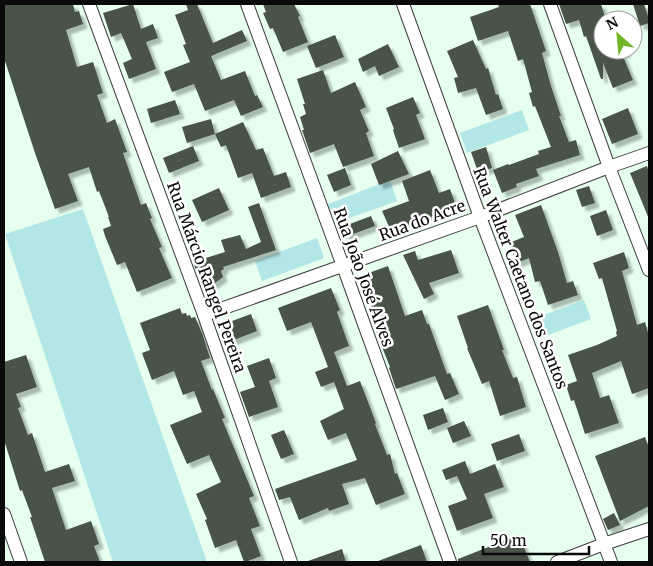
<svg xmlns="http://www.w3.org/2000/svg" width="653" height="566" viewBox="0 0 653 566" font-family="Merriweather,serif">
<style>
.green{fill:#b3e6e7}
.building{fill:#485247;filter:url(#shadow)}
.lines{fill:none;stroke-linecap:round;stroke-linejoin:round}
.street-casing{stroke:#3d3d3d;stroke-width:14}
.street{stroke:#fff;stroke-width:12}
.labels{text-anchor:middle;stroke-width:5;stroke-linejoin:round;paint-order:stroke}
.street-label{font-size:16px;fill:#0a0a0a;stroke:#fff}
</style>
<defs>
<filter id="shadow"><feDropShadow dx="4.5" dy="4.5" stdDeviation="1" flood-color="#0004"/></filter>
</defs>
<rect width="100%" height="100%" fill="#e7ffef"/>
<g class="green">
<polygon points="522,110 529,130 467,153 460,133"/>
<polygon points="390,180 397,201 335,223 328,204"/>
<polygon points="83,209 207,562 113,562 5,234"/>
<polygon points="317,238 324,258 262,281 255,261"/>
<polygon points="584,300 591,319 538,339 530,320"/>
</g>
<g class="building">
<polygon points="4,4 73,4 75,12 79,11 83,24 66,30 77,67 93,62 103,93 97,95 107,123 115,119 127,152 123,153 141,205 146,203 152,218 150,219 162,247 159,248 172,278 137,292 125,262 117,265 105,236 103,229 111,226 108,217 109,217 99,191 97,192 89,167 68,174 78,201 55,209 35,153 4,58"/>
<polygon points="133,4 141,29 153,24 158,38 146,42 156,69 129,79 123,63 132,59 121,33 111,37 103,13"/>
<polygon points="186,4 197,4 213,43 242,30 247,41 211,56 221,80 245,71 255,96 257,95 263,107 241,116 234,100 205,111 194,84 172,92 164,72 190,62 183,45 186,44 175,15 188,10"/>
<polygon points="263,4 294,4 300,16 298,17 308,42 283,52 273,28 270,29 263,13 266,12"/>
<polygon points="498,4 530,4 546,51 542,53 551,86 561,116 559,116 569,142 576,140 580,155 536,169 539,176 516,184 517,187 502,193 493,170 508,164 509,165 539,154 538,151 551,147 535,106 533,107 529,93 532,92 523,59 518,61 508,31 478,41 470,17 499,7"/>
<polygon points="559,4 601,4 606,20 603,20 603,50 627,50 627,52 622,54 633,80 613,88 603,63 603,79 601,79 586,36 584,37 579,20 566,24"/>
<polygon points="633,4 644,4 649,19 649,23 640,26"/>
<polygon points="335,35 344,57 316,68 307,46"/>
<polygon points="473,40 486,69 488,68 496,95 498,94 503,109 486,115 476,88 458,93 454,78 458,77 447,51"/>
<polygon points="388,44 399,67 379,76 375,66 363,72 358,59"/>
<polygon points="323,70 331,93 355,82 366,107 360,110 369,131 366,133 374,156 343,167 334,144 310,153 302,130 304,130 300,117 306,114 303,104 305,104 297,79"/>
<polygon points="413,97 420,113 416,115 425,139 399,148 393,130 394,129 386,108"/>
<polygon points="175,100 180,114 151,123 147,109"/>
<polygon points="628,108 638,134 612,144 602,119"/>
<polygon points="211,119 215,134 187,143 182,127"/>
<polygon points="243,122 256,150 263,148 274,176 286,172 291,187 261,198 252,173 238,178 226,145 221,147 215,134"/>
<polygon points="193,146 199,161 169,173 163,158"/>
<polygon points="486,147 492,168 478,172 471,152"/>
<polygon points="398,151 409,174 379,185 371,164"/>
<polygon points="647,166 649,172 649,219 630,173"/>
<polygon points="345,168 351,185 334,192 327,175"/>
<polygon points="430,170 439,193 450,189 456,206 436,214 436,215 391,231 382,211 409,201 402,181"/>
<polygon points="589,186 595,203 582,207 576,190"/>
<polygon points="219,188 229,210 202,222 192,200"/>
<polygon points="259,203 276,250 223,267 224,269 221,271 223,277 211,286 207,275 199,278 193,262 225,252 221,240 240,235 246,249 261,242 248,207"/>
<polygon points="541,205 558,252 567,283 573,281 578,295 548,305 540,281 535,282 529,258 517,263 509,243 524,237 515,215"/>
<polygon points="606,210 613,230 597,236 590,216"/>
<polygon points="371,216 375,226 345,237 342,227"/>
<polygon points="451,250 459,273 429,283 434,294 424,299 403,255 415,251 418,260"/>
<polygon points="624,252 629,268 622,271 637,325 645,322 649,336 649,388 632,394 621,361 592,373 600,398 609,395 619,423 585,434 574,400 571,401 566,385 577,381 568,355 597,345 617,336 616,332 617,331 602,278 599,279 593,263"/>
<polygon points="388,266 405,316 422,310 427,324 429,324 447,374 450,373 459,394 445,400 435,376 396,389 389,368 390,367 380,342 368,305 374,303 363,275"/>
<polygon points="331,288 340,310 337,312 349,346 334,352 347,386 360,381 376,423 375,424 387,455 390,454 395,474 397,473 405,494 376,505 365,478 342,484 349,504 329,511 328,508 299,520 290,497 279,500 275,489 357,460 346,433 328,440 320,421 344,409 334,382 321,387 315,372 328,367 311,322 287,331 278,308"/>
<polygon points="488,305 504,350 502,350 513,378 517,377 526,407 500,416 489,381 482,384 467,348 468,348 457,316"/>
<polygon points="180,308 182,314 186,313 187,316 190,315 191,318 195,317 202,333 210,358 201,361 212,390 213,389 225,418 222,419 254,496 249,498 260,526 251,529 261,556 245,562 244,562 236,540 215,548 205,520 207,519 196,494 221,482 209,455 187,464 170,425 202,412 194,391 183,395 174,371 152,380 142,353 150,350 140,323"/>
<polygon points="251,314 257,331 231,341 224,324"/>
<polygon points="26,355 37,387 16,394 21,407 18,408 28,435 32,433 45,472 69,464 75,481 52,488 66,530 91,521 99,544 94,546 100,562 45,562 30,517 32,517 22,490 20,491 5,443 4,443 4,362"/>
<polygon points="269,358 276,378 269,381 278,407 249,417 240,392 255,387 247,366"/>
<polygon points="443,408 448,422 428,430 423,415"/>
<polygon points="464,421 471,436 453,443 447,428"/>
<polygon points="284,430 294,454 281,459 271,435"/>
<polygon points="519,434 525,451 497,461 491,444"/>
<polygon points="645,437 649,448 649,506 620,521 595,456"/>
<polygon points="465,461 470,474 495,464 504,487 484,494 493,518 457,531 448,506 467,499 457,476 446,480 442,470"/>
<polygon points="614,513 620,525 608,530 603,519"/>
<polygon points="519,535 530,562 458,562 458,559"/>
<polygon points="421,545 427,562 379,562 378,561"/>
<polygon points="342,549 346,562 309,562 308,561"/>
</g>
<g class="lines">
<g class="street-casing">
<g id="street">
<polyline points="89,4 204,315 291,562"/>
<polyline points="247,4 343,266 450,562"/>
<polyline points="403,4 480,217 611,562"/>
<polyline points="550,4 609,167 649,270"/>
<polyline points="204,315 480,217 609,167 649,153"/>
<polyline points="4,514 21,562"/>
<polyline points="557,562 604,544 649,529"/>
</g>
</g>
<use href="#street" class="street"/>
</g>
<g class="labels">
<g class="street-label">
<text transform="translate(422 220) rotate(-20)" y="6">Rua do Acre</text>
<text transform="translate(207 277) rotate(70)" y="6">Rua Márcio Rangel Pereira</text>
<text transform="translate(364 277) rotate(70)" y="6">Rua João José Alves</text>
<text transform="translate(521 278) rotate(69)" y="6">Rua Walter Caetano dos Santos</text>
</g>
</g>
<rect width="653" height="566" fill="none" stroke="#0a0a0a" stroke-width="10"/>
<g transform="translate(618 35) rotate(333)"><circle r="24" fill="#ffffff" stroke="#9d9d9d"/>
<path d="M0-4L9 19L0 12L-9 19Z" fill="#72b527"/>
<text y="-8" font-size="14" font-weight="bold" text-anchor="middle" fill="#0a0a0a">N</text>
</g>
<path d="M483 546v8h106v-8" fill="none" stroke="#0a0a0a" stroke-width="2.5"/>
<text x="490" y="546" font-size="15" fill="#0a0a0a" stroke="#ffffff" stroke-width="4" paint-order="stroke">50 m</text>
</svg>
